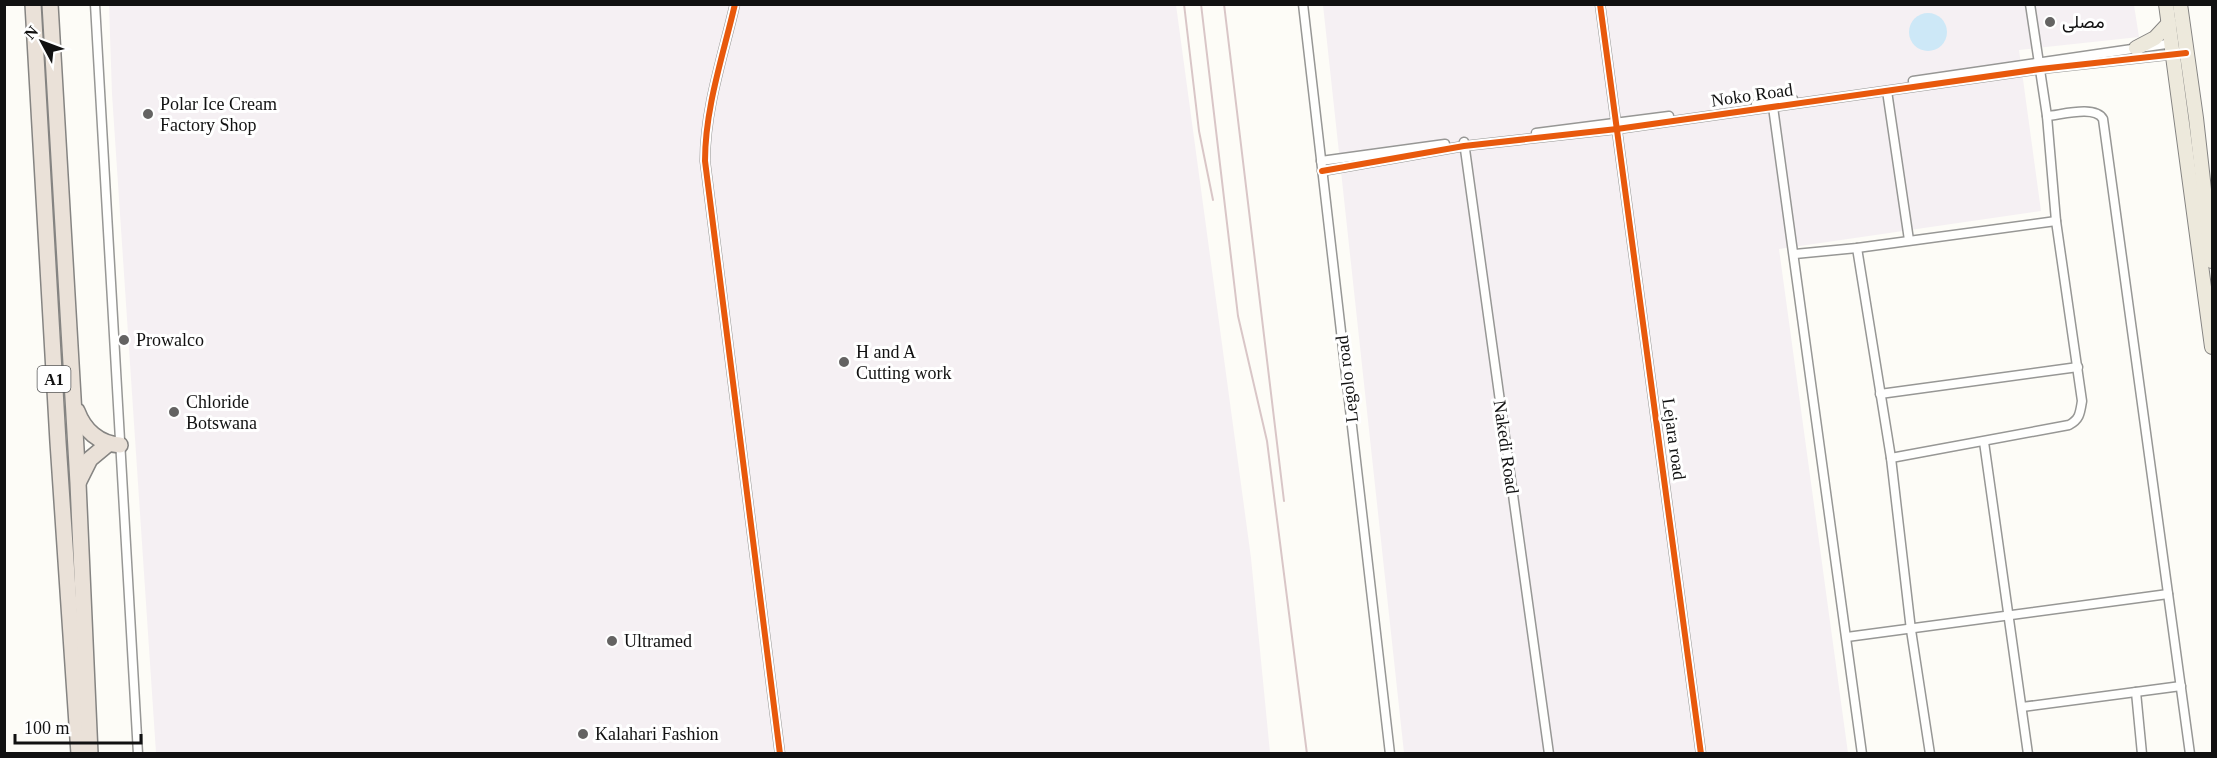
<svg xmlns="http://www.w3.org/2000/svg" width="2217" height="758" viewBox="0 0 2217 758" font-family="'Times New Roman',Vazirmatn,serif">
<style>
.industrial{fill:#f5f0f3}
.water{fill:#cde8f7}
.lines{fill:none;stroke-linecap:round;stroke-linejoin:round}
.street-casing{stroke:#979795;stroke-width:11}
.primary-casing{stroke:#858482;stroke-width:16}
.highway-casing{stroke:#858482;stroke-width:18}
.street{stroke:#fffffe;stroke-width:8}
.primary{stroke:#ede9dc;stroke-width:14}
.highway{stroke:#eae1d8;stroke-width:15}
.rail{stroke:#d9c6c7;stroke-width:2}
.cycleway-casing{stroke:#fff;stroke-width:10}
.cycleway{stroke:#e8590c;stroke-width:6}
.poi-dot{fill:#646362;stroke:#fff;stroke-width:2}
.labels{text-anchor:middle;stroke-width:6;stroke-linejoin:round;paint-order:stroke}
.shield{fill:#fff;stroke:#585858;stroke-width:1.5}
.shield-label{font-size:16px;font-weight:bold;fill:#111}
.poi-label{font-size:18px;fill:#111;stroke:#fff;text-anchor:start}
.street-label{font-size:18px;fill:#111;stroke:#fff}
</style>
<rect width="100%" height="100%" fill="#fdfcf7"/>
<g class="industrial">
<polygon points="109,5 1176,5 1251,558 1270,753 156,753 112,94"/>
<polygon points="1323,5 2134,5 2139,37 2019,50 2041,211 1779,249 1848,753 1404,753"/>
</g>
<circle class="water" cx="1928" cy="32" r="19"/>
<g class="lines">
<g class="street-casing">
<g id="street">
<polyline points="95,4 138,754"/>
<path d="M735 4C723 56 705 108 705 161L780 754"/>
<polyline points="1303,4 1390,754"/>
<polyline points="1600,4 1701,754"/>
<polyline points="1913,81 2173,43"/>
<polyline points="1887,91 1909,240"/>
<polyline points="1756,104 1793,99"/>
<polyline points="1773,107 1862,754"/>
<path d="M2047 116C2061 115 2095 105 2103 119L2190 754"/>
<polyline points="1536,133 1669,116"/>
<polyline points="1464,142 1549,754"/>
<polyline points="1321,161 1445,144"/>
<polyline points="1322,171 1464,146 1617,129 2040,69 2177,54"/>
<polyline points="1857,248 1891,458 1911,630 1930,754"/>
<polyline points="1795,254 1857,248 2056,221"/>
<polyline points="1880,394 2078,367"/>
<polyline points="1984,442 2028,754"/>
<path d="M1891 458 2069 425C2080 419 2080 413 2082 401L2056 221 2047 116 2030 4"/>
<polyline points="1847,637 2168,594"/>
<polyline points="2136,692 2142,754"/>
<polyline points="2022,707 2181,686"/>
</g>
</g>
<g class="primary-casing">
<g id="primary">
<polyline points="2166,4 2212,347"/>
<polyline points="2180,4 2196,118 2212,261"/>
<polyline points="2136,48 2155,38 2169,23"/>
</g>
</g>
<g class="highway-casing">
<g id="highway">
<polyline points="33,4 58,442 79,754"/>
<polyline points="50,4 78,483 90,754"/>
<path d="M77 411C84 430 99 444 120 445"/>
<polyline points="79,481 90,459 108,444"/>
</g>
</g>
<use href="#street" class="street"/>
<use href="#primary" class="primary"/>
<use href="#highway" class="highway"/>
<g class="rail">
<polyline points="1184,4 1199,131 1213,200"/>
<polyline points="1201,4 1238,316 1267,441 1307,754"/>
<polyline points="1224,4 1284,501"/>
</g>
<g class="cycleway-casing">
<g id="cycleway">
<path d="M735 4C723 56 705 108 705 161L780 754"/>
<polyline points="1600,4 1701,754"/>
<polyline points="1322,171 1464,146 1617,129 2040,69 2186,53"/>
</g>
</g>
<use href="#cycleway" class="cycleway"/>
</g>
<g class="poi-dot">
<circle cx="2050" cy="22" r="6"/>
<circle cx="148" cy="114" r="6"/>
<circle cx="124" cy="340" r="6"/>
<circle cx="844" cy="362" r="6"/>
<circle cx="174" cy="412" r="6"/>
<circle cx="612" cy="641" r="6"/>
<circle cx="583" cy="734" r="6"/>
</g>
<g class="labels">
<rect class="shield" x="37.5" y="366" width="33" height="26" rx="4.5"/>
<g class="shield-label">
<text x="54" y="385">A1</text>
</g>
<g class="poi-label">
<text x="2062" y="28">مصلى</text>
<text x="160" y="110">Polar Ice Cream<tspan x="160" dy="21">Factory Shop</tspan></text>
<text x="136" y="346">Prowalco</text>
<text x="856" y="358">H and A<tspan x="856" dy="21">Cutting work</tspan></text>
<text x="186" y="408">Chloride<tspan x="186" dy="21">Botswana</tspan></text>
<text x="624" y="647">Ultramed</text>
<text x="595" y="740">Kalahari Fashion</text>
</g>
<g class="street-label">
<text transform="translate(1752 95) rotate(-8)" y="6">Noko Road</text>
<text transform="translate(1347 379) rotate(-97)" y="6">Legolo road</text>
<text transform="translate(1674 439) rotate(82)" y="6">Lejara road</text>
<text transform="translate(1506 447) rotate(82)" y="6">Nakedi Road</text>
</g>
</g>
<rect width="2217" height="758" fill="none" stroke="#111111" stroke-width="12"/>
<g transform="translate(42 42) rotate(311)" stroke="#ffffff" stroke-width="4.5" paint-order="stroke">
<path d="M0-4.5L10 22L0 15L-10 22Z" fill="#111111"/>
<text y="-9" font-size="16" font-weight="bold" text-anchor="middle" fill="#111111">N</text>
</g>
<path d="M15 734v9h126v-9" fill="none" stroke="#111111" stroke-width="3"/>
<text x="24" y="734" font-size="18" fill="#111111" stroke="#ffffff" stroke-width="4.5" paint-order="stroke">100 m</text>
</svg>
